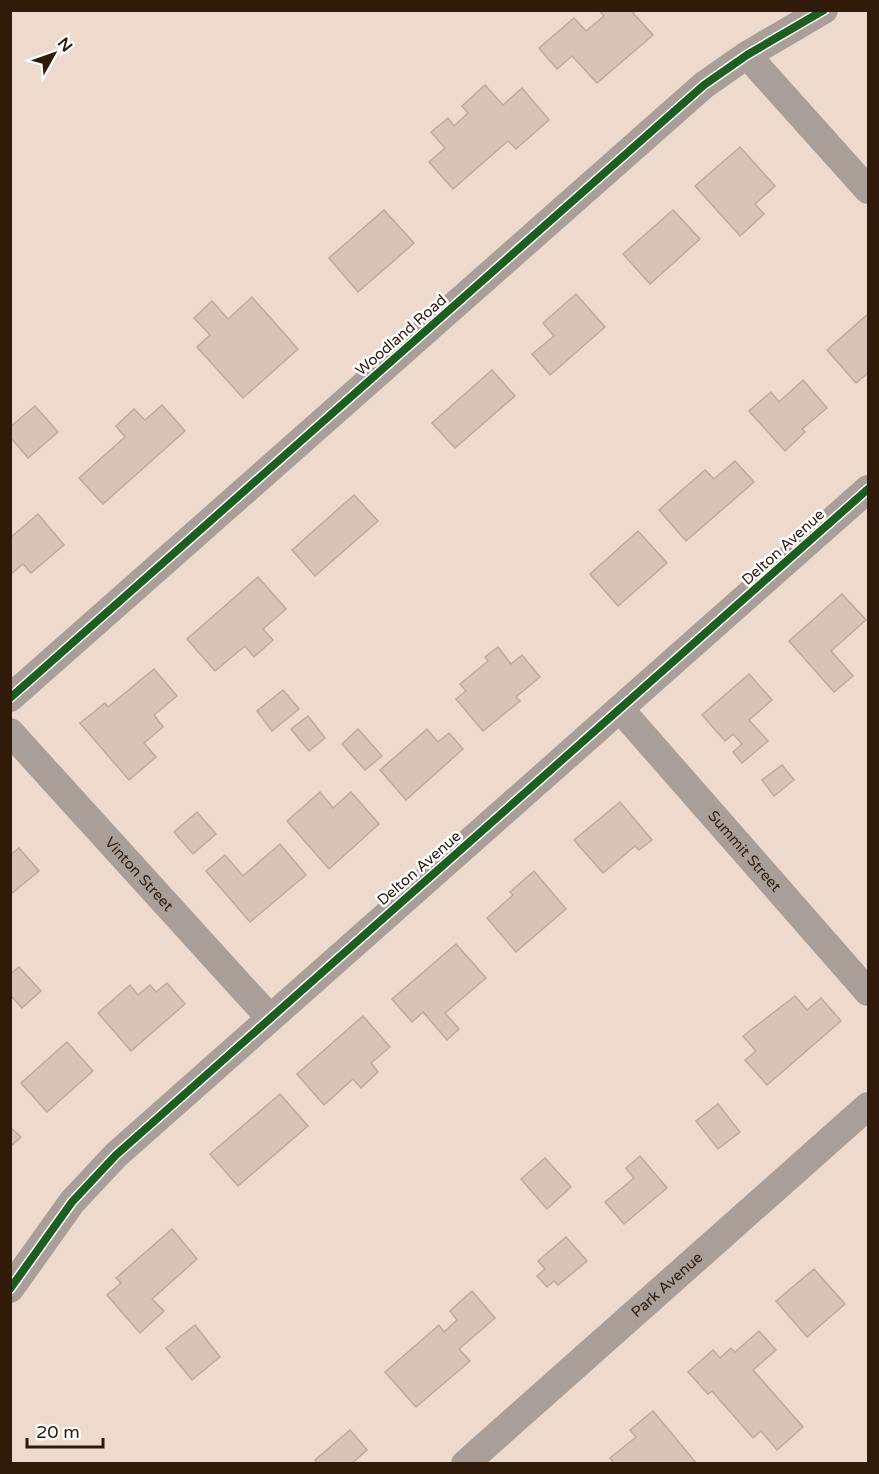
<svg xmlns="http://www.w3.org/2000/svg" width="879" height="1474" viewBox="0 0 879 1474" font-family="'Varela Round',sans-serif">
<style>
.building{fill:#d8c3b8;stroke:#bea99f;stroke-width:1.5}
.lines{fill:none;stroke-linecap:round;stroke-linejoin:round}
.minor{stroke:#a99f98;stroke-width:28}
.cycleway-casing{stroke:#fff;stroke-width:11}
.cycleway{stroke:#1b5e20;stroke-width:8}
.labels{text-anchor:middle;stroke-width:5;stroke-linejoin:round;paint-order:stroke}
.street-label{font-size:15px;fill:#301b0a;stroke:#fff}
</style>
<rect width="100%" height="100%" fill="#eddacc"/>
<g class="building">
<polygon points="599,10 637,10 633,13 653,35 597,83 572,56 557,69 539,48 574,18 586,31 604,16"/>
<polygon points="485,85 503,105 522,88 549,120 516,149 508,141 453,189 429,162 445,148 431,132 448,118 454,126 468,113 462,106"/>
<polygon points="740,147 775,186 755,204 764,214 740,236 695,186"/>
<polygon points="384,210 414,243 358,292 329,258"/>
<polygon points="673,210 700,239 650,284 623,254"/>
<polygon points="576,294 605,327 550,375 532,354 554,336 543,323"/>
<polygon points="252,297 298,349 243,398 197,347 210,335 194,318 212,301 228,319"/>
<polygon points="868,314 868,373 856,383 827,350"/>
<polygon points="492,370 515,396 455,448 432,423"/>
<polygon points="803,380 827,408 802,429 805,432 785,451 749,411 771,392 779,402"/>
<polygon points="162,405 185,431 103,504 79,478 125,437 116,426 134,409 145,420"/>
<polygon points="35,406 58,432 28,458 10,437 10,427"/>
<polygon points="735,461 754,482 686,541 659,510 705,470 714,479"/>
<polygon points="354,495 378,521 315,576 292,550"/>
<polygon points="38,514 64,545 31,573 23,564 10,575 10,538"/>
<polygon points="638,531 667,563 618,606 590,574"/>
<polygon points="258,577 286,609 263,629 273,640 254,657 245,646 215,671 187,639"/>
<polygon points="842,594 866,620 831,651 853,676 834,692 789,641"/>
<polygon points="498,647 511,664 522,655 540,677 516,697 520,701 483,731 456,699 466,691 460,684 488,661 485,657"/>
<polygon points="154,669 177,696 154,715 163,727 144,743 156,757 129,780 80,723 105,703 108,707"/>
<polygon points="749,674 772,700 749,720 768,741 742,763 733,752 742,744 733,734 725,741 702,715"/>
<polygon points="283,690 299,709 272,731 257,711"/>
<polygon points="308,716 325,738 309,751 291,729"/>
<polygon points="358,729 382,756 365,770 342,744"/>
<polygon points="427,729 438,742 449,733 463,749 406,800 380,770"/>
<polygon points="782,765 794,780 774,796 762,780"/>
<polygon points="320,792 333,808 351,792 379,824 329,869 287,821"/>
<polygon points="620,802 652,840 639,850 635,846 603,873 574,840"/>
<polygon points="197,812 216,834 193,854 174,832"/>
<polygon points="280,844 306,875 250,922 206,871 225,855 243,876"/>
<polygon points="19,848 39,871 10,895 10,855"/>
<polygon points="534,871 566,909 516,952 487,918 513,895 510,892"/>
<polygon points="456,944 486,978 445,1013 459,1029 447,1040 423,1012 412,1022 392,999"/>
<polygon points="19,967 41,991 22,1008 10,995 10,974"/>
<polygon points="167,983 185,1004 131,1051 98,1013 130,985 138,995 150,985 156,992"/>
<polygon points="795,996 807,1010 821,998 841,1021 767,1085 745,1060 756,1051 743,1036"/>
<polygon points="363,1016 390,1047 371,1063 378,1072 361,1088 353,1079 324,1105 297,1074"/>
<polygon points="67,1042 93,1071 47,1112 21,1083"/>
<polygon points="280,1094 308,1126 238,1186 210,1154"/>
<polygon points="718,1104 740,1132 718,1149 696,1121"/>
<polygon points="10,1127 21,1137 10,1147"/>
<polygon points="640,1156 667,1188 624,1224 605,1202 634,1178 626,1168"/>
<polygon points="545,1158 571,1187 547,1209 521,1179"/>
<polygon points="172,1229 197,1259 152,1299 164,1311 140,1333 107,1295 121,1283 116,1278"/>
<polygon points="566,1237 587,1261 558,1285 554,1281 547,1287 537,1276 545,1269 538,1261"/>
<polygon points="814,1269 845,1304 807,1337 776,1301"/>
<polygon points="472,1291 495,1318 459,1349 470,1361 416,1407 385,1372 439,1325 444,1332 457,1320 450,1311"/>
<polygon points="195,1325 220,1357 192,1380 166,1348"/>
<polygon points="759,1331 776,1350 753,1370 803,1427 777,1450 761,1431 753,1438 712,1391 708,1394 688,1372 713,1350 720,1358 731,1348 735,1352"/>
<polygon points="653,1411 697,1464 615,1464 610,1458 636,1437 630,1430"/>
<polygon points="350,1430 367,1450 351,1464 318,1464 315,1460"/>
</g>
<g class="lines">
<g class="minor">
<polyline points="747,55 868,190"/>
<polyline points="10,698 704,85 747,55 824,10"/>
<path id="s1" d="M620 709 868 992"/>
<path id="s2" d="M10 732 269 1017"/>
<polyline points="10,1289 72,1202 116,1155 868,489"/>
<path id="s3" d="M465 1464 868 1106"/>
</g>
<g class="cycleway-casing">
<g id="cycleway">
<polyline points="10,698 704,85 747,55 824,10"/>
<polyline points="10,1289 72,1202 116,1155 868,489"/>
</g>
</g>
<use href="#cycleway" class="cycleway"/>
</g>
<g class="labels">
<g class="street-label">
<text transform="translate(401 335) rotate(-41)" y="5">Woodland Road</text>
<text transform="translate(783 547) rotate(-42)" y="5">Delton Avenue</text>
<text dy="5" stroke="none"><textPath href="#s1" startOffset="189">Summit Street</textPath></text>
<text transform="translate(419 868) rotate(-41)" y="5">Delton Avenue</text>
<text dy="5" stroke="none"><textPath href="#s2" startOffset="192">Vinton Street</textPath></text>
<text dy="5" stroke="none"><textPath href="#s3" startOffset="270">Park Avenue</textPath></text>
</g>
</g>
<rect width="879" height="1474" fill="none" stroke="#301b0a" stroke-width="24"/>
<g transform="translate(54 54) rotate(50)" stroke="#ffffff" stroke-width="4.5" paint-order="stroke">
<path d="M0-4.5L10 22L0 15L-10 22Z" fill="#301b0a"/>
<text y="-9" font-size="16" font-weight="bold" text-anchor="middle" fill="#301b0a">N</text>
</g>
<path d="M27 1438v9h76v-9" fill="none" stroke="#301b0a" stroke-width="3"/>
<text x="36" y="1438" font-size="18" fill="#301b0a" stroke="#ffffff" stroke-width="4.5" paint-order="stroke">20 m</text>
</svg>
